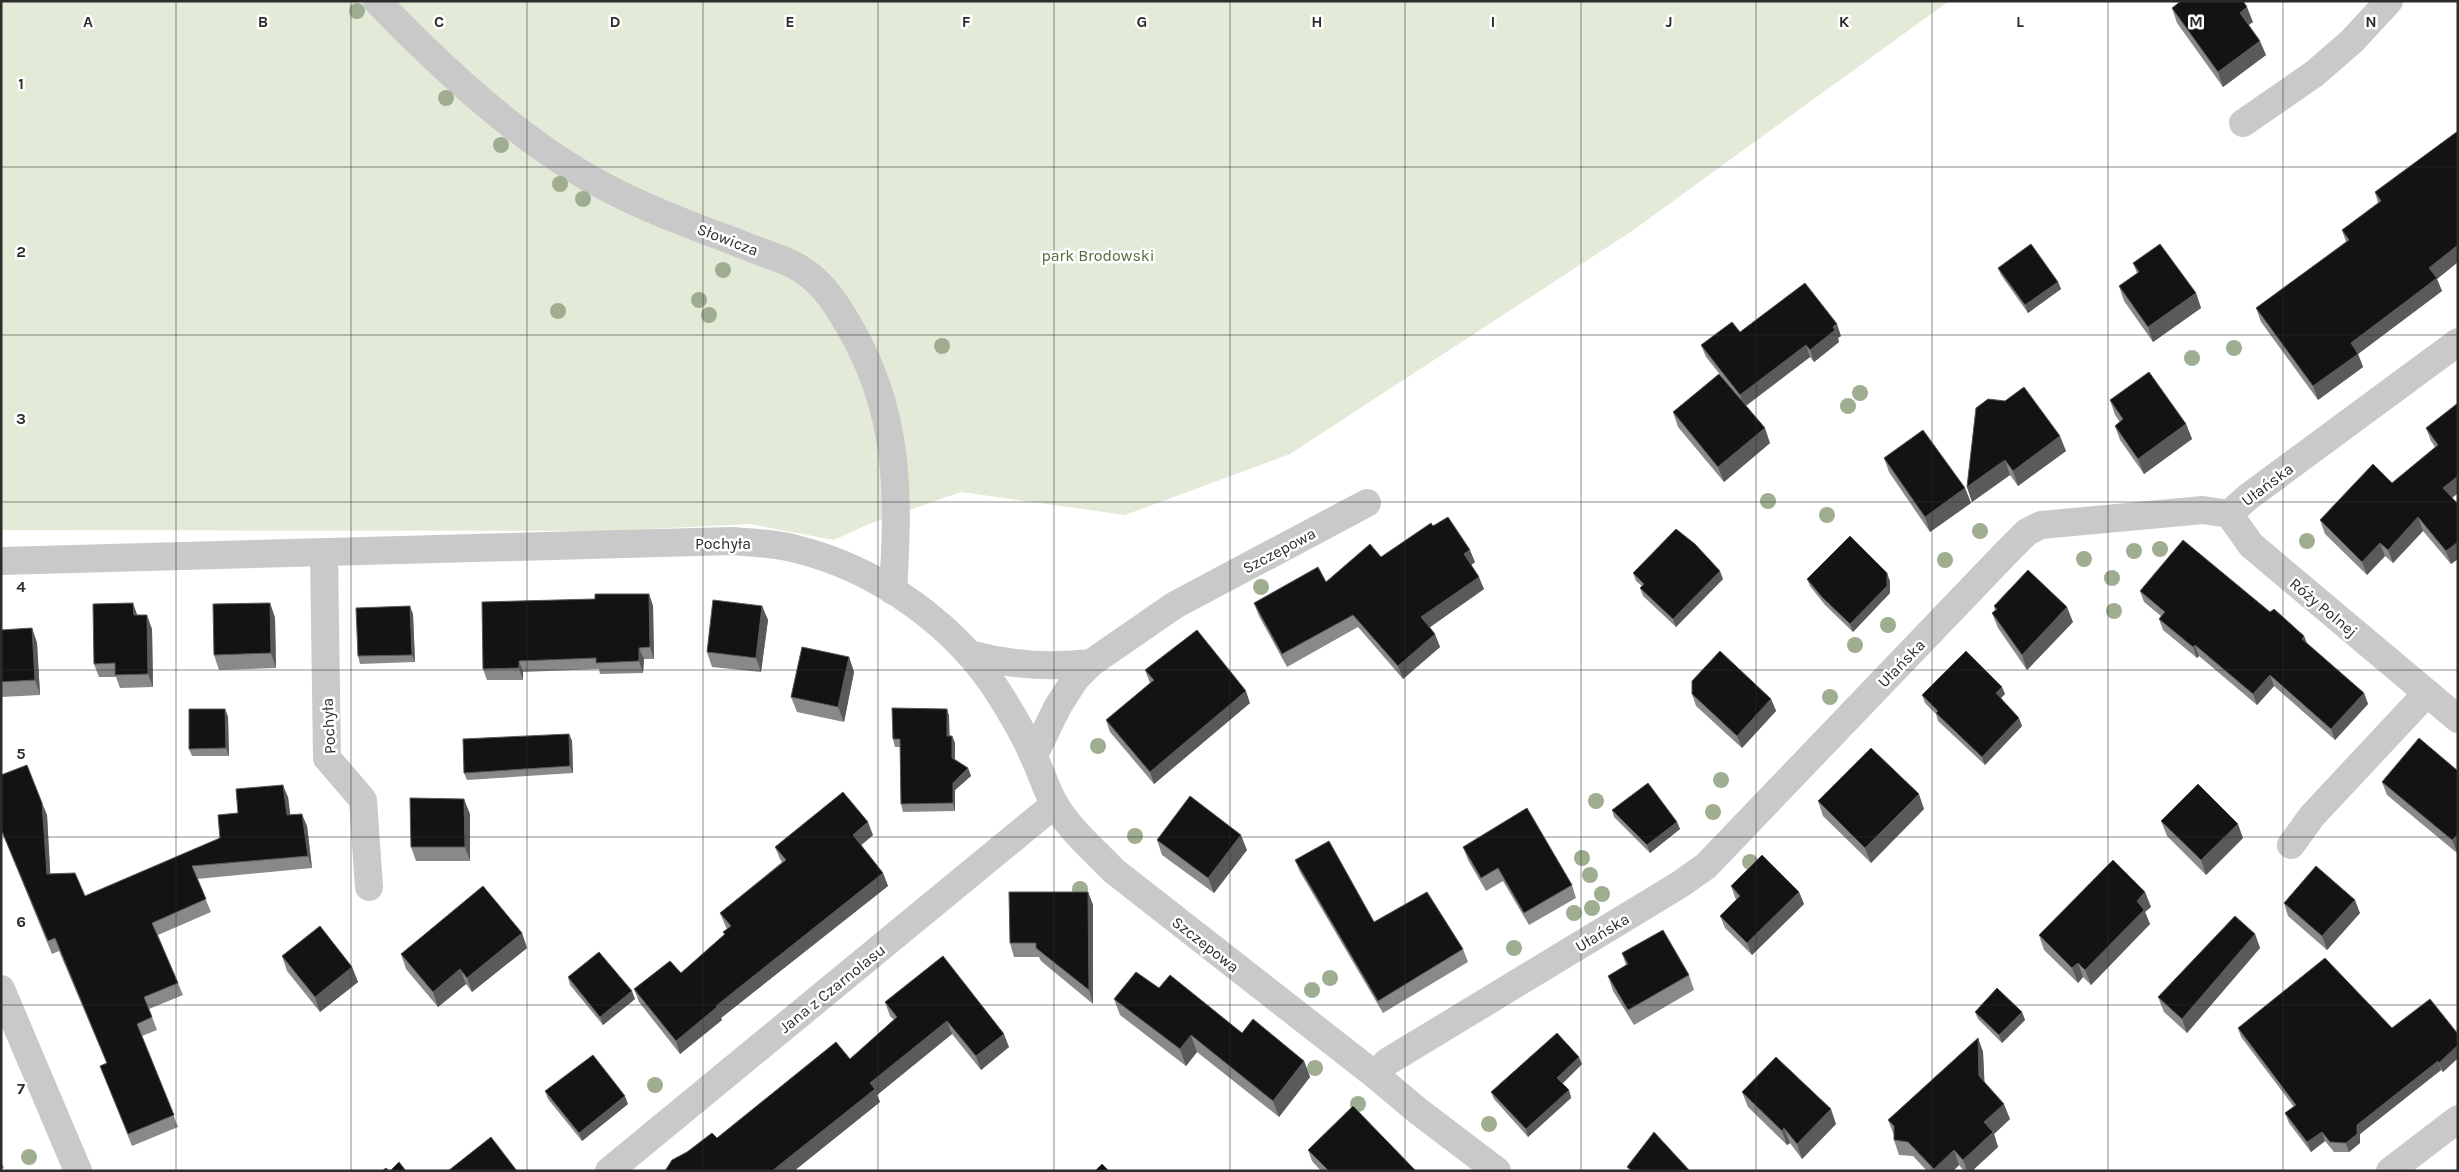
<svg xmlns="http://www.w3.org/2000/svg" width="2459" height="1172" viewBox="0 0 2459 1172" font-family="Karla,sans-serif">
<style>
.green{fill:#e3ebd8}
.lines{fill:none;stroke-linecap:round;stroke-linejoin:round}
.minor{stroke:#c9c9c9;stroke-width:28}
.tree{fill:#9fad91}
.wall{fill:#898989}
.shaded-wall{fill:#5a5a5a}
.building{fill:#131313;stroke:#5a5a5a}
.grid{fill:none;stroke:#2c2c2c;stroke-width:1;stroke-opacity:0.55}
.labels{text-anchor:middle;stroke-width:5;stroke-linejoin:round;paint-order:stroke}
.street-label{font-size:16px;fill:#2c2c2c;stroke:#fff}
.park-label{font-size:16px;fill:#516a37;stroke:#fff}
.grid-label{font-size:16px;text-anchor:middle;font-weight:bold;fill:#2c2c2c;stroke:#fff;stroke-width:5;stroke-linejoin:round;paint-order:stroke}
</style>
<rect width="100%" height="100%" fill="#fff"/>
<polygon class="green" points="1,1 1949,1 1632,231 1290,454 1125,515 961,492 869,524 834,540 749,524 611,531 1,530"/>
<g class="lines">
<g class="minor">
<path d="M377 1C441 67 515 137 596 182 641 207 690 225 738 243 756 251 777 256 794 265 820 279 834 300 848 324 900 412 899 493 893 591"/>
<polyline points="2243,123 2314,74 2352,41 2389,1"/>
<polyline points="2229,514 2251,545 2458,719"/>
<polyline points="324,553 327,758 363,800 369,887"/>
<path d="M1 561 732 541C753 543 775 543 796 549 878 569 958 626 1002 698 1013 716 1025 735 1033 755 1041 771 1045 787 1054 803 1069 829 1094 850 1114 871L1375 1075 1418 1111 1497 1171"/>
<path d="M969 654C1010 665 1049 668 1091 663"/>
<polyline points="1034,755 1058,706 1076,678 1091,663 1175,605 1367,503"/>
<polyline points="2291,845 2312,816 2427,693"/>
<polyline points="1,989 78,1171"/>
<polyline points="1375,1075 1387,1062 1679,885 1706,866 2005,554 2027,532 2041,525 2203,510 2229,514 2248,497 2458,342"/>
<polyline points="609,1171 1055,804"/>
<polyline points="2390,1171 2458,1119"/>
</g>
</g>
<g class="tree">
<circle cx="357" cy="11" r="8"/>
<circle cx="446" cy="98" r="8"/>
<circle cx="501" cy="145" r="8"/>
<circle cx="560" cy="184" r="8"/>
<circle cx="583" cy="199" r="8"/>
<circle cx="723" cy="270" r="8"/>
<circle cx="699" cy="300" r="8"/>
<circle cx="558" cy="311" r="8"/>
<circle cx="709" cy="315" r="8"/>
<circle cx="942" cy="346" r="8"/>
<circle cx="2234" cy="348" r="8"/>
<circle cx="2192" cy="358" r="8"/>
<circle cx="1860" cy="393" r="8"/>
<circle cx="1848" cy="406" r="8"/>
<circle cx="1768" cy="501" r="8"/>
<circle cx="1827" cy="515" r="8"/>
<circle cx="1980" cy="531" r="8"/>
<circle cx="2307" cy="541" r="8"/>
<circle cx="2160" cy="549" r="8"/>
<circle cx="2134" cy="551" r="8"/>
<circle cx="2084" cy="559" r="8"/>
<circle cx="1945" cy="560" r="8"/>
<circle cx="2112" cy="578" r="8"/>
<circle cx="1261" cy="587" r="8"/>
<circle cx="2114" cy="611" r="8"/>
<circle cx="1888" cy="625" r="8"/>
<circle cx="1855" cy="645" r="8"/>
<circle cx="1830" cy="697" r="8"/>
<circle cx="1098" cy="746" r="8"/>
<circle cx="1721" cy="780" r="8"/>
<circle cx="1596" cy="801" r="8"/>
<circle cx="1713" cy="812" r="8"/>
<circle cx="1135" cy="836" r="8"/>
<circle cx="1582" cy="858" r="8"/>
<circle cx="1750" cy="862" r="8"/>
<circle cx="1590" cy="875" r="8"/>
<circle cx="1080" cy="889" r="8"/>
<circle cx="1602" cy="894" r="8"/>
<circle cx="1592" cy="908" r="8"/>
<circle cx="1574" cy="913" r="8"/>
<circle cx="1514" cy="948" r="8"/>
<circle cx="1330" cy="978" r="8"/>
<circle cx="1312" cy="990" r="8"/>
<circle cx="1315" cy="1068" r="8"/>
<circle cx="655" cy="1085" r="8"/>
<circle cx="1358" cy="1104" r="8"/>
<circle cx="1489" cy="1124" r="8"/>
<circle cx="29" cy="1157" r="8"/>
</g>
<g class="wall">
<polygon points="2172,8 2253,22 2249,25 2266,55 2223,87 2177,23"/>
<polygon points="2458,131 2458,262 2437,279 2442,291 2358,354 2363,367 2318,400 2261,322 2256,308 2346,242 2342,230 2378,203 2375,192"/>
<polygon points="2133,263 2196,293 2201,308 2153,342 2124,301 2119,286 2137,273"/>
<polygon points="1998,268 2058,282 2061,289 2028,313 2001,275"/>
<polygon points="1740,332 1841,336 1838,338 1839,342 1814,362 1810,357 1746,406 1770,443 1724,482 1678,427 1673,412 1722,377 1706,357 1701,345"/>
<polygon points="2110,400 2186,424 2192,439 2144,474 2120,440 2115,426 2120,422 2115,415"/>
<polygon points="2458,403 2458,493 2452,498 2458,504 2458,559 2451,564 2423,531 2393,563 2385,556 2367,575 2325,534 2320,520 2392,483 2435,447 2431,441 2426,428"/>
<polygon points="1976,408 2066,451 2018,486 2010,475 1972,502 1967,487"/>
<polygon points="1884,458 1965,488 1971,503 1930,532 1889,472"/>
<polygon points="1381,557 1475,562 1471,565 1484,589 1430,627 1440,647 1403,679 1358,627 1287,667 1259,616 1254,603 1326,582"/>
<polygon points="1633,573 1723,579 1676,627 1643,596 1640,588 1642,586 1636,581"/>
<polygon points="1807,579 1890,581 1890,593 1853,632 1825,605 1810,586"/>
<polygon points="2140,591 2270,612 2304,636 2307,643 2364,693 2368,704 2335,740 2274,686 2257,705 2199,656 2197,658 2163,630 2159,619 2161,616 2144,602"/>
<polygon points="649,594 653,606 654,659 644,659 643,673 600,674 599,669 523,672 523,680 487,680 483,669 595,599"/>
<polygon points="270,603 275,618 276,668 219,670 214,655"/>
<polygon points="762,606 768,620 761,672 712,667 707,652"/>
<polygon points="1994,606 2073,622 2027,670 1998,628 1992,613 1995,611"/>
<polygon points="413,614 415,662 360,664 358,656"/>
<polygon points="137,615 152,629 153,687 120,688 116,677 99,677 94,664"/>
<polygon points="32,628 37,643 40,695 1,697 1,630"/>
<polygon points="849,657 854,672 844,722 797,712 791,697"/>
<polygon points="1145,670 1250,703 1154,784 1110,732 1106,720 1150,683"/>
<polygon points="1692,694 1771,699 1776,711 1742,748 1696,706"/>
<polygon points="2005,694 2001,698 2022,726 1985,765 1938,721 1936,714 1925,703 1922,695"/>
<polygon points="225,709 228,717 229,756 192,756 189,749"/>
<polygon points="947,709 949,716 949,736 952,736 955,743 955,759 968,768 971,776 955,790 955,811 903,812 901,804 900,747 895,747 893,739"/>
<polygon points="569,734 572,741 573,773 467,780 464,773"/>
<polygon points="2419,738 2457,853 2387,795 2382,782"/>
<polygon points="1,775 42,803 47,815 50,874 85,896 220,838 288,797 290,815 307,826 312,868 197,879 211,912 158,935 183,995 149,1009 157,1030 142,1036 178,1127 132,1146 100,1066 107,1064 59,951 52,954 49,947 1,830"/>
<polygon points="1818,801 1924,809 1871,863 1823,816"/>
<polygon points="1612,810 1677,822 1680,829 1650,853 1614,817"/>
<polygon points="470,814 470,861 416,861 411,847"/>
<polygon points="2161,821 2243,838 2206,875 2167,836"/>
<polygon points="873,835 861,845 883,873 888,886 721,1018 722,1020 680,1054 639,1002 634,989 681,973 724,935 723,932 727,929 725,925 720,913 782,862 780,859 775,847"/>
<polygon points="1157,840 1247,850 1214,893 1162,855"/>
<polygon points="1463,847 1572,885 1576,898 1529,925 1503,881 1486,891 1468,860"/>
<polygon points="1295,860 1374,922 1463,949 1468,962 1383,1013 1300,872"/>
<polygon points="1731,886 1799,892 1804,904 1752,955 1725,928 1720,916 1736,900"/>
<polygon points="1088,892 1093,905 1093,1004 1041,961 1039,957 1014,957 1010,943"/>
<polygon points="2145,892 2151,907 2145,912 2150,924 2091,985 2083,977 2078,983 2044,950 2039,935"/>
<polygon points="2284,903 2360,913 2327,950 2288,916"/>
<polygon points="522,933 527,948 472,992 466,984 438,1007 406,969 401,954"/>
<polygon points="2255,934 2260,948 2187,1033 2164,1012 2158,997"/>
<polygon points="1622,953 1689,975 1694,990 1634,1025 1613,991 1608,976 1626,965"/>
<polygon points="282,956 352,967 358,982 320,1012 287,971"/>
<polygon points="943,956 1009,1047 981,1070 952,1034 877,1095 880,1102 794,1171 665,1171 717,1138 850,1059 894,1020 890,1016 885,1002"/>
<polygon points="568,977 635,999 603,1025 570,985"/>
<polygon points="1159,988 1242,1033 1304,1061 1310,1077 1279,1117 1197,1052 1186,1066 1120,1015 1114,999"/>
<polygon points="1975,1012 2022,1012 2025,1020 2002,1043 1978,1019"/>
<polygon points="2238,1028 2392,1028 2458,1034 2458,1058 2443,1072 2441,1070 2360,1134 2360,1143 2349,1152 2334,1152 2325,1141 2311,1152 2289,1123 2285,1113 2294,1107 2241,1037"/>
<polygon points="1978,1038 1983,1052 1984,1082 2010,1119 1994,1134 1998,1147 1972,1171 1964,1171 1959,1165 1953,1171 1927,1171 1913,1156 1899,1155 1894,1140 1894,1135 1888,1120"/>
<polygon points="1582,1064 1562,1084 1569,1090 1571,1098 1528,1137 1494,1099 1491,1092"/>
<polygon points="545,1091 628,1104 582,1141 548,1099"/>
<polygon points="1742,1092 1836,1124 1802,1159 1790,1143 1787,1145 1748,1107"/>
<polygon points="1308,1150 1416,1171 1321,1171 1312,1161"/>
<polygon points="1,1161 4,1168 1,1169"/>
</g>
<g class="shaded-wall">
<polygon points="2247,7 2253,22 2245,27 2240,13"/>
<polygon points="2260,41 2266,55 2223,87 2218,72"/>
<polygon points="2458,245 2458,262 2437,279 2442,291 2358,354 2363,367 2318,400 2313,386 2351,343 2429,268"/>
<polygon points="2058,282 2061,289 2028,313 2025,305"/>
<polygon points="2196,293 2201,308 2153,342 2148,327"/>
<polygon points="1837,324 1841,336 1838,338 1839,342 1814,362 1810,350"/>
<polygon points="1806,345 1810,357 1744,407 1740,395"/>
<polygon points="2186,424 2192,439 2144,474 2138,459"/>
<polygon points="1765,428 1770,443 1724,482 1718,467"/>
<polygon points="2060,436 2066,451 2018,486 2013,471"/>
<polygon points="2005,460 2010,475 1972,502 1967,487"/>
<polygon points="2458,476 2458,493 2448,501 2443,488"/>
<polygon points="1965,488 1971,503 1930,532 1925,517"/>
<polygon points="2418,517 2423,531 2393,563 2388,550"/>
<polygon points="2458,542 2458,559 2451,564 2446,551"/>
<polygon points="2380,543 2385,556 2367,575 2362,562"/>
<polygon points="1470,550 1475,562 1469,567 1464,554"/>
<polygon points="1720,571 1723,579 1676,627 1673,619"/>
<polygon points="1887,573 1890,581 1890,593 1853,632 1850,624"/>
<polygon points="1479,577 1484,589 1426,630 1421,617"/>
<polygon points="649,594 653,606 654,659 650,647"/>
<polygon points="133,603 138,617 134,615"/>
<polygon points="270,603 275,618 276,668 271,653"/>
<polygon points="410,606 413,614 415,662 412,655"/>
<polygon points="762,606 768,620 761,672 756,658"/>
<polygon points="2067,607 2073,622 2027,670 2022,655"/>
<polygon points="147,615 152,629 153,687 148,674"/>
<polygon points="32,628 37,643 40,695 35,680"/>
<polygon points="1435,634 1440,647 1403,679 1398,666"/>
<polygon points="2304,636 2308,647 2302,639"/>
<polygon points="2195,645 2199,656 2197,658 2193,647"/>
<polygon points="639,648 644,659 643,673 639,661"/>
<polygon points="849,657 854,672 844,722 838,707"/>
<polygon points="519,661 523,672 523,680 519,668"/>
<polygon points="2270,675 2274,686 2257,705 2253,694"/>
<polygon points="2002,687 2005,694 1999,700 1996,693"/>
<polygon points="1246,691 1250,703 1154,784 1150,772"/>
<polygon points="2364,693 2368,704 2335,740 2331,729"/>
<polygon points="1771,699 1776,711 1742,748 1737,736"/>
<polygon points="225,709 228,717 229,756 226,748"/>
<polygon points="947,709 949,716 950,744 947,736"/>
<polygon points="2019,718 2022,726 1985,765 1982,757"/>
<polygon points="569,734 572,741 573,773 570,766"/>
<polygon points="952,736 955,743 955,765 952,758"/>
<polygon points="968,768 971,776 955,790 955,811 953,803 953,783"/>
<polygon points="283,785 288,797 292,828 287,815"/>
<polygon points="1919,794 1924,809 1871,863 1865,848"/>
<polygon points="464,799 470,814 470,861 465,847"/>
<polygon points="42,803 47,815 51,886 47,874"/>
<polygon points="302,814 307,826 312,868 308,856"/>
<polygon points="868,822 873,835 858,848 853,835"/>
<polygon points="1677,822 1680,829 1650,853 1647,845"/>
<polygon points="2238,824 2243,838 2206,875 2201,860"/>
<polygon points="2458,834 2458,852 2457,853 2452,840"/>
<polygon points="1241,835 1247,850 1214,893 1208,878"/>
<polygon points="883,873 888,886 721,1018 722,1020 680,1054 676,1041 716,1006"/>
<polygon points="1088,892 1093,905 1093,1004 1089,990"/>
<polygon points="1799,892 1804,904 1752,955 1747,943"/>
<polygon points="2145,892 2151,907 2145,912 2150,924 2091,985 2085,970 2137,901"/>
<polygon points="2355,900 2360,913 2327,950 2322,936"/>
<polygon points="522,933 527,948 472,992 467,978"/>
<polygon points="2255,934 2260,948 2187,1033 2182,1019"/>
<polygon points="2078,963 2083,977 2078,983 2072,968"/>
<polygon points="352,967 358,982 320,1012 315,997"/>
<polygon points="460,969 466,984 438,1007 433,992"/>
<polygon points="632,991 635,999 603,1025 600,1017"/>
<polygon points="2022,1012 2025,1020 2002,1043 1999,1035"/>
<polygon points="947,1021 952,1034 877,1095 880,1102 794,1171 772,1171 870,1083"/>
<polygon points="1004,1034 1009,1047 981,1070 976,1056"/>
<polygon points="1191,1035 1197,1052 1186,1066 1180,1049"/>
<polygon points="1978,1038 1983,1052 1985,1091 1979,1076"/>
<polygon points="2458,1045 2458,1058 2443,1072 2439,1063"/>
<polygon points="1579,1057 1582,1064 1560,1086 1557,1078"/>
<polygon points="1304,1061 1310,1077 1279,1117 1273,1101"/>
<polygon points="2438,1061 2441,1070 2360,1134 2360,1143 2349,1152 2346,1143 2357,1125"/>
<polygon points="1569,1090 1571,1098 1528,1137 1526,1129"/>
<polygon points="625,1096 628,1104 582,1141 579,1133"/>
<polygon points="2004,1104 2010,1119 1994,1134 1998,1147 1972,1171 1967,1171 1963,1160 1984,1122"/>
<polygon points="1831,1109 1836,1124 1802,1159 1797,1144"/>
<polygon points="1784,1128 1790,1143 1787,1145 1782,1131"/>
<polygon points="2322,1132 2325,1141 2311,1152 2307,1142"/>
<polygon points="1954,1150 1959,1165 1953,1171 1934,1171 1934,1169"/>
</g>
<g class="building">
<polygon points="2181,1 2243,1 2247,7 2240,13 2260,41 2218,72 2172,8"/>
<polygon points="2458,131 2458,245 2429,268 2437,278 2351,343 2358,354 2313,386 2256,308 2349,240 2342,230 2381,201 2375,192"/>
<polygon points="2031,244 2058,282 2025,305 1998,268"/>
<polygon points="2160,244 2196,293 2148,327 2119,286 2139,272 2133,263"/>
<polygon points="1805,283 1837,324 1833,327 1835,330 1810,350 1806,345 1740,395 1701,345 1732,322 1740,332"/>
<polygon points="2149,372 2186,424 2138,459 2115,426 2123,419 2110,400"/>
<polygon points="1719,374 1765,428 1718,467 1673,412"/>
<polygon points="2024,387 2060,436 2013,471 2005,460 1967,487 1976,408 1988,399 2005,401"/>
<polygon points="2458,403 2458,476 2443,488 2458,504 2458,542 2446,551 2418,517 2388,550 2380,543 2362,562 2320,520 2373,464 2392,483 2438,445 2426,428"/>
<polygon points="1923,430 1965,488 1925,517 1884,458"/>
<polygon points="1448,517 1470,550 1464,554 1479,577 1421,617 1435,634 1398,666 1353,615 1282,654 1254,603 1318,567 1326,582 1370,544 1381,557 1431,523 1433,526"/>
<polygon points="1676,529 1695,544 1720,571 1673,619 1640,588 1644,584 1633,573"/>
<polygon points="1850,536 1887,573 1887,586 1850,624 1822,597 1807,579"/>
<polygon points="2183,540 2270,612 2274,609 2304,636 2302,639 2364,693 2331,729 2270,675 2253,694 2195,645 2193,647 2159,619 2165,612 2140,591"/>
<polygon points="2028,570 2067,607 2022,655 1992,613 1997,609 1994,606"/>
<polygon points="595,594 649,594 650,647 639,648 639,661 596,663 596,658 519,661 519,668 483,669 482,602 595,599"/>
<polygon points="713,600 762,606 756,658 707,652"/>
<polygon points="133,603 134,615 147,615 148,674 115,675 115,663 94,664 93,604"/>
<polygon points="270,603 271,653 214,655 213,604"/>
<polygon points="410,606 412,655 358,656 356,608"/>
<polygon points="32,628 35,680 1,682 1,630"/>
<polygon points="1197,630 1246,691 1150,772 1106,720 1154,680 1145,670"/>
<polygon points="802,647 849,657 838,707 791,697"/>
<polygon points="1720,651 1771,699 1737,736 1692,694 1692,681"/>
<polygon points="1966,651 2002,687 1996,693 2019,718 1982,757 1936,713 1938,711 1922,695"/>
<polygon points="892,708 947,709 947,736 952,736 952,758 968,768 953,783 953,803 901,804 900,739 893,739"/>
<polygon points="189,709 225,709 226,748 189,749"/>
<polygon points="569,734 570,766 464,773 463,739"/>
<polygon points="2419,738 2458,771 2458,834 2452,840 2382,782"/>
<polygon points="1871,748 1919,794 1865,848 1818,801"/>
<polygon points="27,765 42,803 47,874 75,873 85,896 220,838 218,815 238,813 236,789 283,785 287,815 302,814 308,856 192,866 206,899 152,923 178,983 144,997 152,1017 137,1024 174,1115 128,1134 100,1066 107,1063 55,938 48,941 45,934 1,829 1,775"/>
<polygon points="1648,783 1677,822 1647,845 1612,810"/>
<polygon points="2198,784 2238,824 2201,860 2161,821"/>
<polygon points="843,792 868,822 853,835 883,873 716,1006 717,1007 676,1041 634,989 670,961 681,973 725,934 723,932 731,926 720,913 786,860 775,847"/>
<polygon points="1190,796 1241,835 1208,878 1157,840"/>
<polygon points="410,798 464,799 465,847 411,847"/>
<polygon points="1527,808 1572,885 1524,913 1498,868 1481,878 1463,847"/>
<polygon points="1329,841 1374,922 1427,892 1463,949 1378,1001 1295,860"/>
<polygon points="1762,855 1799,892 1747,943 1720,916 1740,896 1731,886"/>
<polygon points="2113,860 2145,892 2137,901 2144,910 2085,970 2078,963 2072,968 2039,935"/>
<polygon points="2316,866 2355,900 2322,936 2284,903"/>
<polygon points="483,886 522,933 467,978 460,969 433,992 401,954"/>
<polygon points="1009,892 1088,892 1089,990 1036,948 1036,943 1010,943"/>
<polygon points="2235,916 2255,934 2182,1019 2158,997"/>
<polygon points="320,926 352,967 315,997 282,956"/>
<polygon points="1663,930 1689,975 1628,1010 1608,976 1628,964 1622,953"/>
<polygon points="599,952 632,991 600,1017 568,977"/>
<polygon points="943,956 1004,1034 976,1056 947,1021 870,1083 875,1089 772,1171 665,1171 672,1160 687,1152 712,1133 717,1138 836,1042 850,1059 897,1017 885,1002"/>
<polygon points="2325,958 2392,1028 2430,999 2458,1034 2458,1045 2439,1063 2438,1061 2357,1125 2357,1134 2346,1143 2330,1142 2322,1132 2307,1142 2285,1113 2296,1105 2238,1028"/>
<polygon points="1136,972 1159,988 1170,975 1242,1033 1253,1019 1304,1061 1273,1101 1191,1035 1180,1049 1114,999"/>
<polygon points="1997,988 2022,1012 1999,1035 1975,1012"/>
<polygon points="1557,1033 1579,1057 1557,1078 1569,1090 1526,1129 1491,1092"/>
<polygon points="1978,1038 1979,1076 2004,1104 1984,1122 1993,1132 1963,1160 1954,1150 1934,1169 1908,1142 1894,1140 1894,1126 1888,1120"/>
<polygon points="593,1055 625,1096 579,1133 545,1091"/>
<polygon points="1776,1057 1831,1109 1797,1144 1784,1128 1782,1131 1742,1092"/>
<polygon points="1353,1106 1416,1171 1329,1171 1308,1150"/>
<polygon points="1654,1132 1690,1171 1632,1171 1627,1167"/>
<polygon points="491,1137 517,1171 448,1171"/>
<polygon points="399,1162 406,1171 390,1171"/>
<polygon points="1102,1164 1109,1171 1095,1171"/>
<polygon points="386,1168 389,1171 382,1171"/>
</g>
<path class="grid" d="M176 1V1171M351 1V1171M527 1V1171M703 1V1171M878 1V1171M1054 1V1171M1230 1V1171M1405 1V1171M1581 1V1171M1756 1V1171M1932 1V1171M2108 1V1171M2283 1V1171M1 167H2458M1 335H2458M1 502H2458M1 670H2458M1 837H2458M1 1005H2458"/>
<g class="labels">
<g class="street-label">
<text transform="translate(728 239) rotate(21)" y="6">Słowicza</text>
<text transform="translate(2267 484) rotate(-37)" y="6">Ułańska</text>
<text x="723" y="549">Pochyła</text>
<text transform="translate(1279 550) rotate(-28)" y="6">Szczepowa</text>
<text transform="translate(2324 607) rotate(40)" y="6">Róży Polnej</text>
<text transform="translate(1901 663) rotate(-46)" y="6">Ułańska</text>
<text transform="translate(328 726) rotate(-93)" y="6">Pochyła</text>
<text transform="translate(1602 932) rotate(-31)" y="6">Ułańska</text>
<text transform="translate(1206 944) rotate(38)" y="6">Szczepowa</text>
<text transform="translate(832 988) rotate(-39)" y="6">Jana z Czarnolasu</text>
</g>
<g class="park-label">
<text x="1098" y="261">park Brodowski</text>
</g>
</g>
<g class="grid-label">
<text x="88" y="27">A</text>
<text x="263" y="27">B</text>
<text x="439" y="27">C</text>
<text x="615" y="27">D</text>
<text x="790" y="27">E</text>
<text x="966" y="27">F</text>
<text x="1142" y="27">G</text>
<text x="1317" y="27">H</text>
<text x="1493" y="27">I</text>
<text x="1669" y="27">J</text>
<text x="1844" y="27">K</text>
<text x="2020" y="27">L</text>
<text x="2196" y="27">M</text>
<text x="2371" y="27">N</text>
<text x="21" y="89">1</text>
<text x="21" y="257">2</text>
<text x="21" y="424">3</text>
<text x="21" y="592">4</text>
<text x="21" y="759">5</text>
<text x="21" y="927">6</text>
<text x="21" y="1094">7</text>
</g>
<rect width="2459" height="1172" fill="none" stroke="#2c2c2c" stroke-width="5"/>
</svg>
